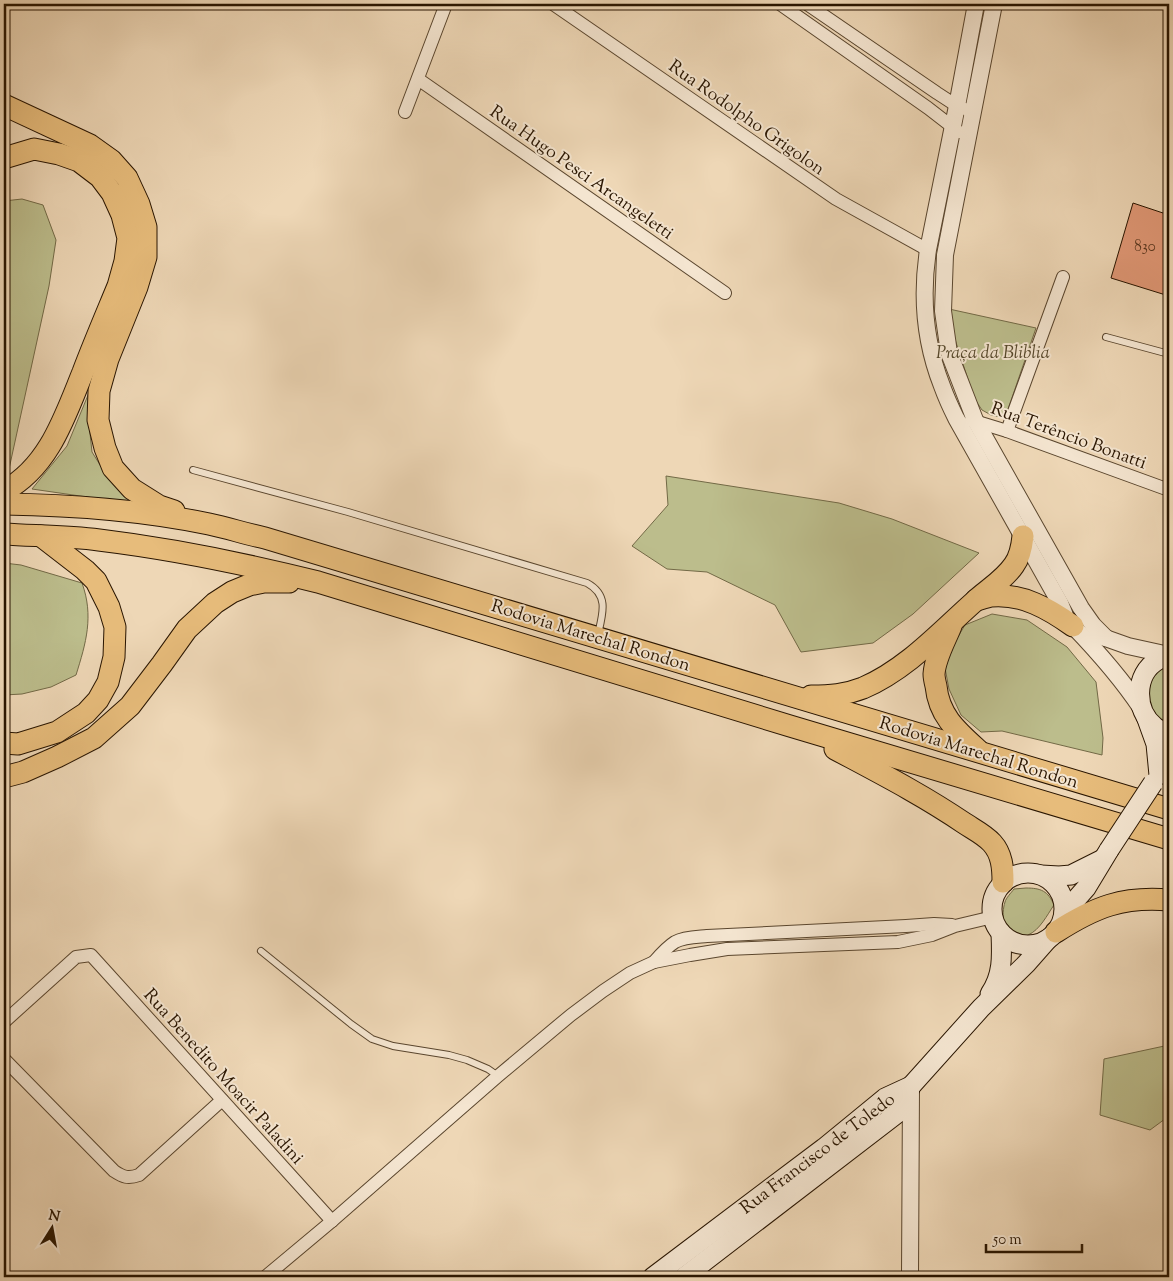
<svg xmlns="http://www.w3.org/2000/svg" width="1173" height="1281" viewBox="0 0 1173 1281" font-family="'Sorts Mill Goudy',serif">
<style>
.green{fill:#bcbd8c;stroke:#726946}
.building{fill:#e09876;stroke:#291500}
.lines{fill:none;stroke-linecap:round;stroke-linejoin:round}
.service-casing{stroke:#5a462e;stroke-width:8}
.minor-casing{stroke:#5a462e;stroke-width:14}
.tertiary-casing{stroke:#5a462e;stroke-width:18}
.secondary-casing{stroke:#291500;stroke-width:21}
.trunk-casing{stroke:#291500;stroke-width:23}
.service{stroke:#f4e5d0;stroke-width:6}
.minor{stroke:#f4e5d0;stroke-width:12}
.tertiary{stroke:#f4e5d0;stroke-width:16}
.secondary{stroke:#f4e5d0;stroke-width:19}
.trunk{stroke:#e7bc7b;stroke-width:21}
.secondary-bridge-casing{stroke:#291500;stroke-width:21;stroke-linecap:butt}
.secondary-bridge{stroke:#f4e5d0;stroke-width:19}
.labels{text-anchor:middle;stroke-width:4;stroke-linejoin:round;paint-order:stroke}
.number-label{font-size:15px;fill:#57361e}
.street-label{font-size:18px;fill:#291500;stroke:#f4e5d0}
.park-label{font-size:18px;font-style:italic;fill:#55472a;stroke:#f4e5d0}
</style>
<rect width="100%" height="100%" fill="#eed7b6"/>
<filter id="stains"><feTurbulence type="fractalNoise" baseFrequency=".004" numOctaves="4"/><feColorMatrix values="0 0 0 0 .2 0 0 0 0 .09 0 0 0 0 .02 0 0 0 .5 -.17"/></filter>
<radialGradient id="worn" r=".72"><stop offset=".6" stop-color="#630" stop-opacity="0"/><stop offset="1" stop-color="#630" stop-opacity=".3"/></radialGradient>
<g class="green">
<polygon points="22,199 43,205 56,240 49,286 9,469 4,470 4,201"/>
<polygon points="949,309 1036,328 1005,418 991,415 982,410 974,398 951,327"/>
<polygon points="93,383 88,415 92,452 110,481 142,505 32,489 67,446"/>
<polygon points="666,476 839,503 892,519 979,553 913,614 873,643 801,652 775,605 707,572 667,569 632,546 668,505"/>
<path d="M4 563 21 565 82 583C94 616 86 643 76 675L51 687 22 694 4 695Z"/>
<polygon points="992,614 1027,620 1067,647 1096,682 1103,738 1102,755 1002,731 981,732 961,715 949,689 945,668 953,645 965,625"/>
<path d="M1169 663V725C1141 710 1141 677 1169 663Z"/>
<path d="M1026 888C1041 888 1048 891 1054 905 1047 915 1040 930 1028 935 1025 937 1020 937 1017 936 1003 932 1001 915 1005 902 1006 898 1011 893 1014 889Z"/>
<polygon points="1169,1045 1169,1116 1150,1130 1100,1115 1104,1059"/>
</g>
<polygon class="building" points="1133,203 1169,215 1169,296 1111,278"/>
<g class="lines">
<g class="service-casing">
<g id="service">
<polyline points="1106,337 1169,354"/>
<path d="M193 470 348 512 587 583C609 595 603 613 598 634"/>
<polyline points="261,951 351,1024 372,1039 393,1046 449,1055 467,1060 488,1069 498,1076"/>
</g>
</g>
<g class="minor-casing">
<g id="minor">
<polyline points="553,4 836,199 928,250"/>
<polyline points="780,4 928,108 959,132"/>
<polyline points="807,4 937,93 957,106 973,112"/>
<polyline points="418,79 725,293"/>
<polyline points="405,112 446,4"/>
<polyline points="971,420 1007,431 1169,490"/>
<polyline points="1007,431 1063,277"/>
<path d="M654 962C660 955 667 947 675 942 684 937 697 937 707 936L906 926 934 924 952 925"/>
<polyline points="4,1022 76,957 91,955 332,1221"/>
<path d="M4 1059 114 1171C123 1177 128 1179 139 1175L222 1100"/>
<polyline points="265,1277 332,1221 498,1076 571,1015 603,991 630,973 654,962 690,955 727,949 898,942 932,935 955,926 993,917"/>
</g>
</g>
<g class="tertiary-casing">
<g id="tertiary">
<path d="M976 4 957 106 928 250C921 296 925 343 942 386 946 397 951 408 956 418L1060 603 1068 623"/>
<polyline points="994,4 945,255 943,311 949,353 975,420 1081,608 1093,625 1106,638"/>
<path d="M1073 626C1098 652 1121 678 1141 708"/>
<polyline points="1097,635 1128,646 1169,655"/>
<polyline points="910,1277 911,1088"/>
</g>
</g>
<g class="secondary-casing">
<g id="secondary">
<path d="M1169 655C1166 656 1162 658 1158 660 1134 674 1134 710 1155 727 1159 730 1165 732 1169 734"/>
<polyline points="1147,719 1156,744 1159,775"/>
<circle cx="1028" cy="909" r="36"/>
<polyline points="1041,875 1059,876 1071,875 1103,859"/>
<polyline points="1064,913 1086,888 1109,850"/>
<path d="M990 994C1003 975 1002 956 1001 933"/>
<polyline points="653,1277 824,1148 885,1098 911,1086"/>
<polyline points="684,1277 899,1112 911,1086 981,1008 1026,964 1048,939"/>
</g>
</g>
<g class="trunk-casing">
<g id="trunk">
<polyline points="4,105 90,145 111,160 127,178 139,204 146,227 146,257 137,287 108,359 99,391 98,420 105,448 113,468 132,489 159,506 174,511"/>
<path d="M4 158 34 149 59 154 79 161 100 177 112 193 122 215 128 238 125 261 118 286C106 315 94 343 83 372 65 416 49 467 4 491"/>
<path d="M4 504C72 505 142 510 209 524 228 528 246 534 265 538L1169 809"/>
<path d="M4 534C35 536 68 536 99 540 173 549 246 564 318 582L790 726 1169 839"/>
<path d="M976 600C981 599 986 597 991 596 1022 593 1049 609 1073 626"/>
<path d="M951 626C945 641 935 658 934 674 934 678 935 682 936 686 939 716 957 731 978 750"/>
<path d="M811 696C830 696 845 695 863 688 907 669 940 632 975 601 988 589 1004 580 1014 565 1020 557 1022 546 1023 536"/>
<polyline points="4,743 18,744 57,732 86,713 98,700 108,682 114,657 115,627 109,607 96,581 85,570 41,536"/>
<path d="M835 749C878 772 923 795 964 823 973 829 985 835 992 843 1002 854 1003 868 1003 882"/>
<polyline points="4,777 23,772 57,757 94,738 130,706 162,664 187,629 215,603 232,592 249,585 264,582 289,582"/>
<path d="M1056 932C1095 907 1123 896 1169 900"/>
</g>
</g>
<use href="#service" class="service"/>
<use href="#minor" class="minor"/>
<use href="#tertiary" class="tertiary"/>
<use href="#secondary" class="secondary"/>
<use href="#trunk" class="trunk"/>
<g class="secondary-bridge-casing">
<polyline id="secondary-bridge" points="1109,850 1153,783"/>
</g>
<use href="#secondary-bridge" class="secondary-bridge"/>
</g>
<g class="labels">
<g class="number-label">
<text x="1145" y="251">830</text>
</g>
<g class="street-label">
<text transform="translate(747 117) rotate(35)" y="6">Rua Rodolpho Grigolon</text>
<text transform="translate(582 172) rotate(35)" y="6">Rua Hugo Pesci Arcangeletti</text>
<text transform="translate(1069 435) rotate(20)" y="6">Rua Terêncio Bonatti</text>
<text transform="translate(591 635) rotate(17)" y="6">Rodovia Marechal Rondon</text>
<text transform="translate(979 752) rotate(17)" y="6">Rodovia Marechal Rondon</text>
<text transform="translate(224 1076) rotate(48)" y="6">Rua Benedito Moacir Paladini</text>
<text transform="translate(817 1153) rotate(-37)" y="6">Rua Francisco de Toledo</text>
</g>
<g class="park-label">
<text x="993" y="358">Praça da Bliblia</text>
</g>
</g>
<rect width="1173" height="1281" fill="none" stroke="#eed7b6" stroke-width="20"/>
<rect x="5" y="5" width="1163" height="1271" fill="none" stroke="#291500" stroke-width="2.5"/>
<rect x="10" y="10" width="1153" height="1261" fill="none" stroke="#291500"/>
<g transform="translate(52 1228) rotate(11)" stroke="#f4e5d0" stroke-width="4" paint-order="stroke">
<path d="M0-4L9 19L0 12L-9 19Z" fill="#291500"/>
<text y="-8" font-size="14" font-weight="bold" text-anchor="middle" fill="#291500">N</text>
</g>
<path d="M986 1244v8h96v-8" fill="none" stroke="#291500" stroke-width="2.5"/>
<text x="993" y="1244" font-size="15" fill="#291500" stroke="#f4e5d0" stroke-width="4" paint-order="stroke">50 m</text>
<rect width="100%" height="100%" filter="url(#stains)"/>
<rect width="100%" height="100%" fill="url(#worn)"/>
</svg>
